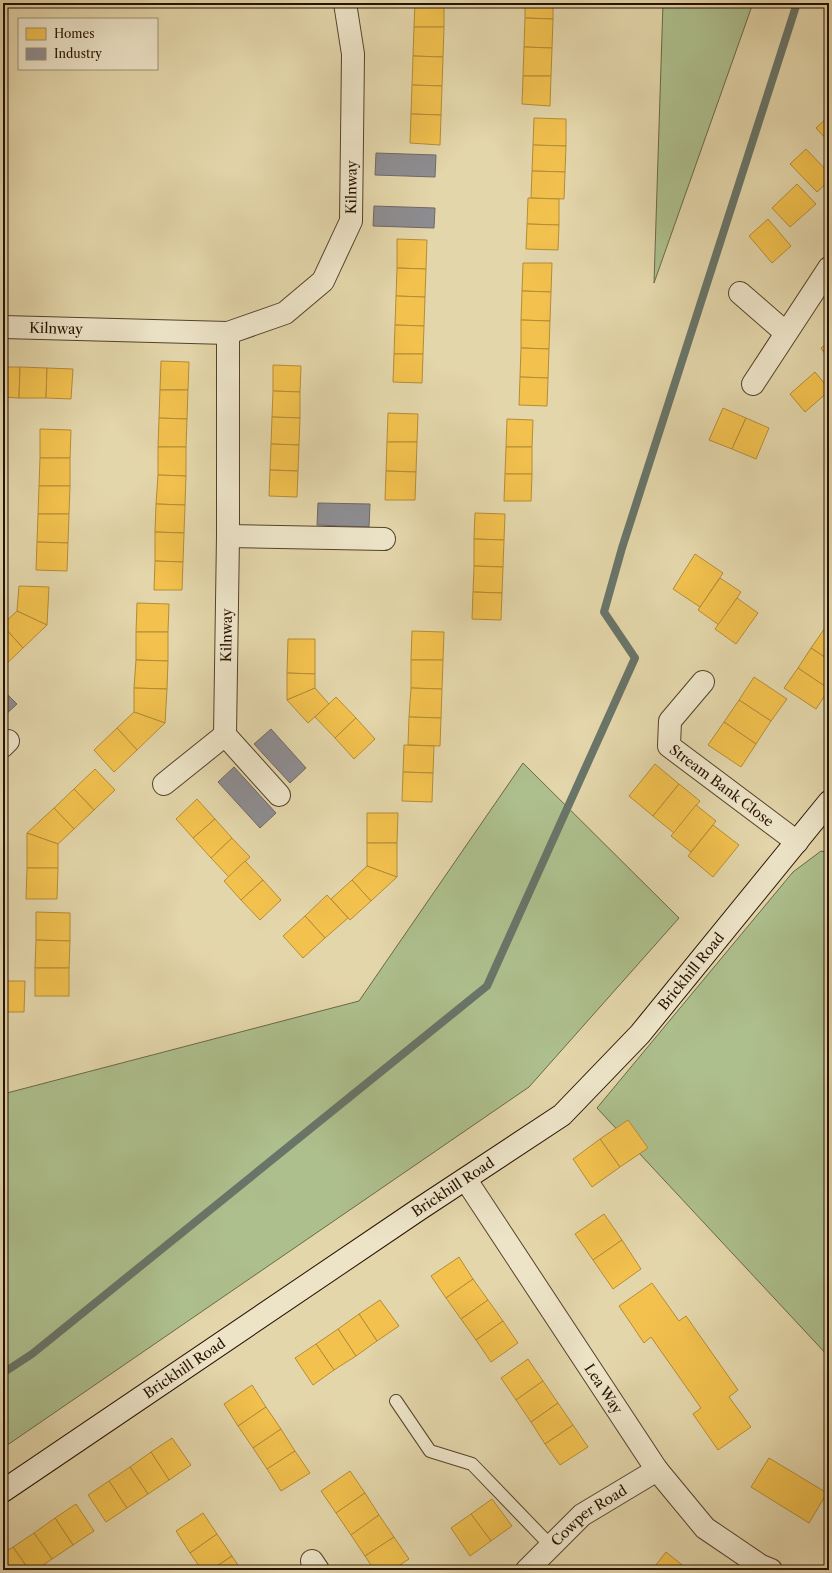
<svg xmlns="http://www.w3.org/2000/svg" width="832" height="1573" viewBox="0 0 832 1573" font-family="'Libre Caslon Text',serif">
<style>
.green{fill:#adbf8d;stroke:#6a6847}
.homes{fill:#f2c14e;stroke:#b58c37}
.industry{fill:#8d8d92;stroke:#6e6866}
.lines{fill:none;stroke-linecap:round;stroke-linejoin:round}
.stream{stroke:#697569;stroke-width:8}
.lane-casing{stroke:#55422b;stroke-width:14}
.street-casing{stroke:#55422b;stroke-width:24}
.secondary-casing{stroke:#261101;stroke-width:24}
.lane{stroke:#ede4c8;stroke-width:12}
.street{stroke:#ede4c8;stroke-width:22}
.secondary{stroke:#ede4c8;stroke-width:22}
.labels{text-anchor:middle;stroke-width:4;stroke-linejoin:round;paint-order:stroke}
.street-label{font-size:14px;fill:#261101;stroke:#ede4c8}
</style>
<rect width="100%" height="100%" fill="#e3d6aa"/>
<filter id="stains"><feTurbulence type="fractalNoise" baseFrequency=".005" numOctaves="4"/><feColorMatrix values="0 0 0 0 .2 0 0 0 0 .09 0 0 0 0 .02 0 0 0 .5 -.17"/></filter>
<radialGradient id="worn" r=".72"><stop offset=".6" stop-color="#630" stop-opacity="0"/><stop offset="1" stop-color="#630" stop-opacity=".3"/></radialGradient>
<g class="green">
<polygon points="663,3 753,3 654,283"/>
<polygon points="523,763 679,918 529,1087 3,1448 3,1094 359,1001"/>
<polygon points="821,851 829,853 829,1357 597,1108 793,872"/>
</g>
<g class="homes">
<polygon points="415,3 444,3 444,27 414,27"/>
<polygon points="525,3 553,3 553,19 525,18"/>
<polygon points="525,18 553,19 552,48 524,47"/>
<polygon points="414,27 444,27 443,57 413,56"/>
<polygon points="524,47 552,48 551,76 523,76"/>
<polygon points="413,56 443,57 442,86 412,85"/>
<polygon points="523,76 551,76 550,106 522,104"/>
<polygon points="412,85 442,86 441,115 411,114"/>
<polygon points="411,114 441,115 440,145 410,143"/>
<polygon points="829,116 829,142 816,128"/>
<polygon points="534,118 566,119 566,146 533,145"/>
<polygon points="533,145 566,146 565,172 532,171"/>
<polygon points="806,149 829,173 829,181 817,192 790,164"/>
<polygon points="532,171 565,172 564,199 531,198"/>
<polygon points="797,184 816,204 790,227 772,208"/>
<polygon points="528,198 559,199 559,225 527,224"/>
<polygon points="768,219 791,246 772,263 749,236"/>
<polygon points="527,224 559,225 558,250 526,249"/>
<polygon points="397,239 427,240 426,269 397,268"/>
<polygon points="523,263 552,263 551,292 522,291"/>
<polygon points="397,268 426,269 425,297 396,296"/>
<polygon points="522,291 551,292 550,321 521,320"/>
<polygon points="396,296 425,297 424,326 395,325"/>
<polygon points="521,320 550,321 549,349 521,348"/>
<polygon points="395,325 424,326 423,354 394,354"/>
<polygon points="829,342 829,360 821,348"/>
<polygon points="521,348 549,349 548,378 520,377"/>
<polygon points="394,354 423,354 422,383 393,382"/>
<polygon points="161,361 189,362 188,390 160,390"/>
<polygon points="273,365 301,366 300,392 273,391"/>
<polygon points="3,367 20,367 19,398 3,397"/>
<polygon points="20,367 47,368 46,398 19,398"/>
<polygon points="47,368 73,369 71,399 46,398"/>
<polygon points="815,372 829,389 829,391 805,412 790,394"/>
<polygon points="520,377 548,378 547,406 519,405"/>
<polygon points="160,390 188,390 187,419 159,418"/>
<polygon points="273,391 300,392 300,418 272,417"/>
<polygon points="723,408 746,418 732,449 709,440"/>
<polygon points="388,413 418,414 417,442 387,442"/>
<polygon points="272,417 300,418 299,445 271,444"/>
<polygon points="159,418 187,419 186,447 158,447"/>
<polygon points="746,418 769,428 756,459 732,449"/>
<polygon points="507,419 533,420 532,447 506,447"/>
<polygon points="40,429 71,430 70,458 40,458"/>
<polygon points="387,442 417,442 416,472 386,471"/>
<polygon points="271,444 299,445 298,471 270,470"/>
<polygon points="158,447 186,447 186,476 158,475"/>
<polygon points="506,447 532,447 532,474 505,474"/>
<polygon points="40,458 70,458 70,486 39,486"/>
<polygon points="270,470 298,471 297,497 269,496"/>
<polygon points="386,471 416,472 415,500 385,500"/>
<polygon points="505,474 532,474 531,501 504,501"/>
<polygon points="158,475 186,476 185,505 156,504"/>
<polygon points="39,486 70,486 69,514 38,514"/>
<polygon points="156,504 185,505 184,533 155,532"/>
<polygon points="475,513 505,514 504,540 474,539"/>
<polygon points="38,514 69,514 68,543 37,542"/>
<polygon points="155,532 184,533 183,562 155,561"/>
<polygon points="474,539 504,540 503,567 474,566"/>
<polygon points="37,542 68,543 67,571 36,570"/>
<polygon points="695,554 723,573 700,607 673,589"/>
<polygon points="155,561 183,562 182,590 154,590"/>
<polygon points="474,566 503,567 502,593 473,592"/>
<polygon points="720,578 741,592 719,625 698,610"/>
<polygon points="19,586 49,587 47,625 17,611"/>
<polygon points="473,592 502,593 501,620 472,619"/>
<polygon points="737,598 758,613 736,644 715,629"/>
<polygon points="137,603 169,604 168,632 136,632"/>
<polygon points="17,611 47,625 23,648 3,626 3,624"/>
<polygon points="3,626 23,648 3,667"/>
<polygon points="825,628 829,631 829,660 811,648"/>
<polygon points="412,631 444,632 443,660 411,660"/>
<polygon points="136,632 168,632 168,661 136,660"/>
<polygon points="288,639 315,639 315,674 287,673"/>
<polygon points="811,648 829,660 829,689 798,668"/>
<polygon points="136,660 168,661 167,689 134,688"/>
<polygon points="411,660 443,660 442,689 411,688"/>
<polygon points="798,668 829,689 816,709 784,688"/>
<polygon points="287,673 315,674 315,688 287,700"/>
<polygon points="754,677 787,699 771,721 739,700"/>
<polygon points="134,688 167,689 165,723 134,712"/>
<polygon points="315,688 329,704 308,723 287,700"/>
<polygon points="411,688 442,689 441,718 409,717"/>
<polygon points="336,697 356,718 335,738 315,717"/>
<polygon points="739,700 771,721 756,744 724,722"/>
<polygon points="134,712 165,723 137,750 117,728"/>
<polygon points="409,717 441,718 440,746 408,745"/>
<polygon points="356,718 375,739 354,759 335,738"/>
<polygon points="724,722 756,744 741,767 708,745"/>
<polygon points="117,728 137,750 114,772 94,750"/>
<polygon points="404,745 434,746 433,773 403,772"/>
<polygon points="655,764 679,784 653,816 629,796"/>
<polygon points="95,769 115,790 94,810 74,789"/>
<polygon points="403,772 433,773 432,802 402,801"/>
<polygon points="679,784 700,801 674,833 653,816"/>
<polygon points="74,789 94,810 74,829 54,808"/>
<polygon points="197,799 215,819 193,838 176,819"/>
<polygon points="696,805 716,821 691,852 671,836"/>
<polygon points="54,808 74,829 58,844 27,833"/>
<polygon points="367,813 398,813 397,843 367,843"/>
<polygon points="215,819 232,838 211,858 193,838"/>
<polygon points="713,825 739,845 713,877 688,856"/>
<polygon points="27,833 58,844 58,868 27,868"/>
<polygon points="232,838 250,857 229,877 211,858"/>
<polygon points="367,843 397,843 397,877 367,866"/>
<polygon points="245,861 263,880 241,900 224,881"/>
<polygon points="367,866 397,877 371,901 352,880"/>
<polygon points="27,868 58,868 57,899 26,899"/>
<polygon points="263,880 281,900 260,920 241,900"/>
<polygon points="352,880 371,901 350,920 331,899"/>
<polygon points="327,895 348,918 325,938 305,916"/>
<polygon points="36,912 70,913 70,941 36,940"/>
<polygon points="305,916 325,938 303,958 283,936"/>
<polygon points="36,940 70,941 69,968 35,968"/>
<rect x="35" y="968" width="34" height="28"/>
<polygon points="3,981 25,981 24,1012 3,1012"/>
<polygon points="628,1120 648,1148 620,1167 600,1139"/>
<polygon points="600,1139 620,1167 592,1187 573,1159"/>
<polygon points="604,1214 622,1240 593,1260 575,1234"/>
<polygon points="622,1240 641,1269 613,1289 593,1260"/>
<polygon points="459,1257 473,1279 446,1298 431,1276"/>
<polygon points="473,1279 488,1300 461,1319 446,1298"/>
<polygon points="652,1283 679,1321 686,1316 738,1390 729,1397 751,1427 718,1450 693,1414 701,1408 651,1337 644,1343 619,1306"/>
<polygon points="380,1300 399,1326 377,1341 359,1314"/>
<polygon points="488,1300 503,1321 476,1340 461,1319"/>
<polygon points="359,1314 377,1341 356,1356 338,1329"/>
<polygon points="503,1321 518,1343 491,1362 476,1340"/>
<polygon points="338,1329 356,1356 334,1370 316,1344"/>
<polygon points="316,1344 334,1370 313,1385 295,1358"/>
<polygon points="528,1359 543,1381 516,1400 501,1378"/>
<polygon points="543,1381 558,1403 531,1422 516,1400"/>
<polygon points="252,1385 266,1407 238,1426 224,1404"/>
<polygon points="558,1403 573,1425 545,1444 531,1422"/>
<polygon points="266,1407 281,1429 253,1448 238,1426"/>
<polygon points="573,1425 588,1447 560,1465 545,1444"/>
<polygon points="281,1429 295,1451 267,1469 253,1448"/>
<polygon points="172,1438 191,1465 169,1480 151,1452"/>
<polygon points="295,1451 310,1473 281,1491 267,1469"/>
<polygon points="151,1452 169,1480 148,1494 130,1467"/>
<polygon points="769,1458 827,1493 809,1523 751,1487"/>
<polygon points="130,1467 148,1494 127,1508 109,1481"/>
<polygon points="350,1471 365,1493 336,1513 321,1491"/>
<polygon points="109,1481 127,1508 106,1522 88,1495"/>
<polygon points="365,1493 379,1515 351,1535 336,1513"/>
<polygon points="492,1499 512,1526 491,1541 471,1514"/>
<polygon points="76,1504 94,1531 73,1545 55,1518"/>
<polygon points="203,1513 217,1534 190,1553 176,1531"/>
<polygon points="471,1514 491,1541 470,1556 451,1528"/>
<polygon points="379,1515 394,1537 365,1556 351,1535"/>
<polygon points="55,1518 73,1545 52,1559 34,1533"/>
<polygon points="829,1525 829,1540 824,1537"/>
<polygon points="34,1533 52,1559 36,1570 29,1570 13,1547"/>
<polygon points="217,1534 232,1556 211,1570 202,1570 190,1553"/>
<polygon points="394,1537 409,1559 392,1570 374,1570 365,1556"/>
<polygon points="13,1547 29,1570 3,1570 3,1553"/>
<polygon points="666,1552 686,1568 685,1570 652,1570"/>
<polygon points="232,1556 241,1570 211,1570"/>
</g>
<g class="industry">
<polygon points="376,153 436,155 435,177 375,175"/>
<polygon points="374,206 435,208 434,228 373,226"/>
<polygon points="318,503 370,504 369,527 317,525"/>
<polygon points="3,690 17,704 3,717"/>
<polygon points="271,729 306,768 290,783 254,744"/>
<polygon points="234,767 276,813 260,828 218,782"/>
</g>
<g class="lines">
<polyline class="stream" points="3,1373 32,1354 487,986 635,658 604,612 622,548 797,3"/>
<g class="lane-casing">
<polyline id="lane" points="396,1401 430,1451 472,1464 551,1546"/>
</g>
<g class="street-casing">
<g id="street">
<polyline points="740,293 786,333"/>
<path id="s1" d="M3 327 228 333 285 313 323 281 351 221 353 54 345 3"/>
<polyline points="753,384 829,268"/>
<polyline points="228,536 384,539"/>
<path id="s2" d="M703 682 670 721 669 746 797 842"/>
<polyline points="225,735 279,795"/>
<polyline points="3,746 8,741"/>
<path id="s3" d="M164 784 225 735 228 536V333"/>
<path id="s4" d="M466 1180 657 1470 705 1528 761 1566 771 1570"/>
<polyline points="312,1561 318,1570"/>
<path id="s5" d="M527 1570 582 1515 657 1470"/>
</g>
</g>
<g class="secondary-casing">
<g id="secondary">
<path id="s6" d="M3 1491 418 1210 562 1115 640 1034 829 802"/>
</g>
</g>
<use href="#lane" class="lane"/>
<use href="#street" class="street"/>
<use href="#secondary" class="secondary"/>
</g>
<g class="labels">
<g class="street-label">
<text dy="5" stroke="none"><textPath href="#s1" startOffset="435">Kilnway</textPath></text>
<text dy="5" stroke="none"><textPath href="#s1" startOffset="53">Kilnway</textPath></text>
<text dy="5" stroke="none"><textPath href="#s3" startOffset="178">Kilnway</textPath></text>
<text dy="5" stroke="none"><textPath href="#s2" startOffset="142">Stream Bank Close</textPath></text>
<text dy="5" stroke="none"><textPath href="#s6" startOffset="867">Brickhill Road</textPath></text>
<text dy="5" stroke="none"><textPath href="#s6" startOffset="543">Brickhill Road</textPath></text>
<text dy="5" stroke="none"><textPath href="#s6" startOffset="219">Brickhill Road</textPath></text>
<text dy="5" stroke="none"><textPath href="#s4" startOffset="250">Lea Way</textPath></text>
<text dy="5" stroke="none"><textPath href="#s5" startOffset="83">Cowper Road</textPath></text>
</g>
</g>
<rect width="832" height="1573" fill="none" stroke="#e3d6aa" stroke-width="16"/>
<rect x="4" y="4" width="824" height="1565" fill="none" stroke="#261101" stroke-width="2"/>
<rect x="8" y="8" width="816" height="1557" fill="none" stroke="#261101"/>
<rect x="18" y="18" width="140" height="52" fill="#ede4c8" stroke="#9d9078"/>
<rect x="26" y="28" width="20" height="12" fill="#f2c14e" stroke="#9d9078"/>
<text x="54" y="38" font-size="12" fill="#261101">Homes</text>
<rect x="26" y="48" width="20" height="12" fill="#8d8d92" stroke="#9d9078"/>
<text x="54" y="58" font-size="12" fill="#261101">Industry</text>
<rect width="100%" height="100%" filter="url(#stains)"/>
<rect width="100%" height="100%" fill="url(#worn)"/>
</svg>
